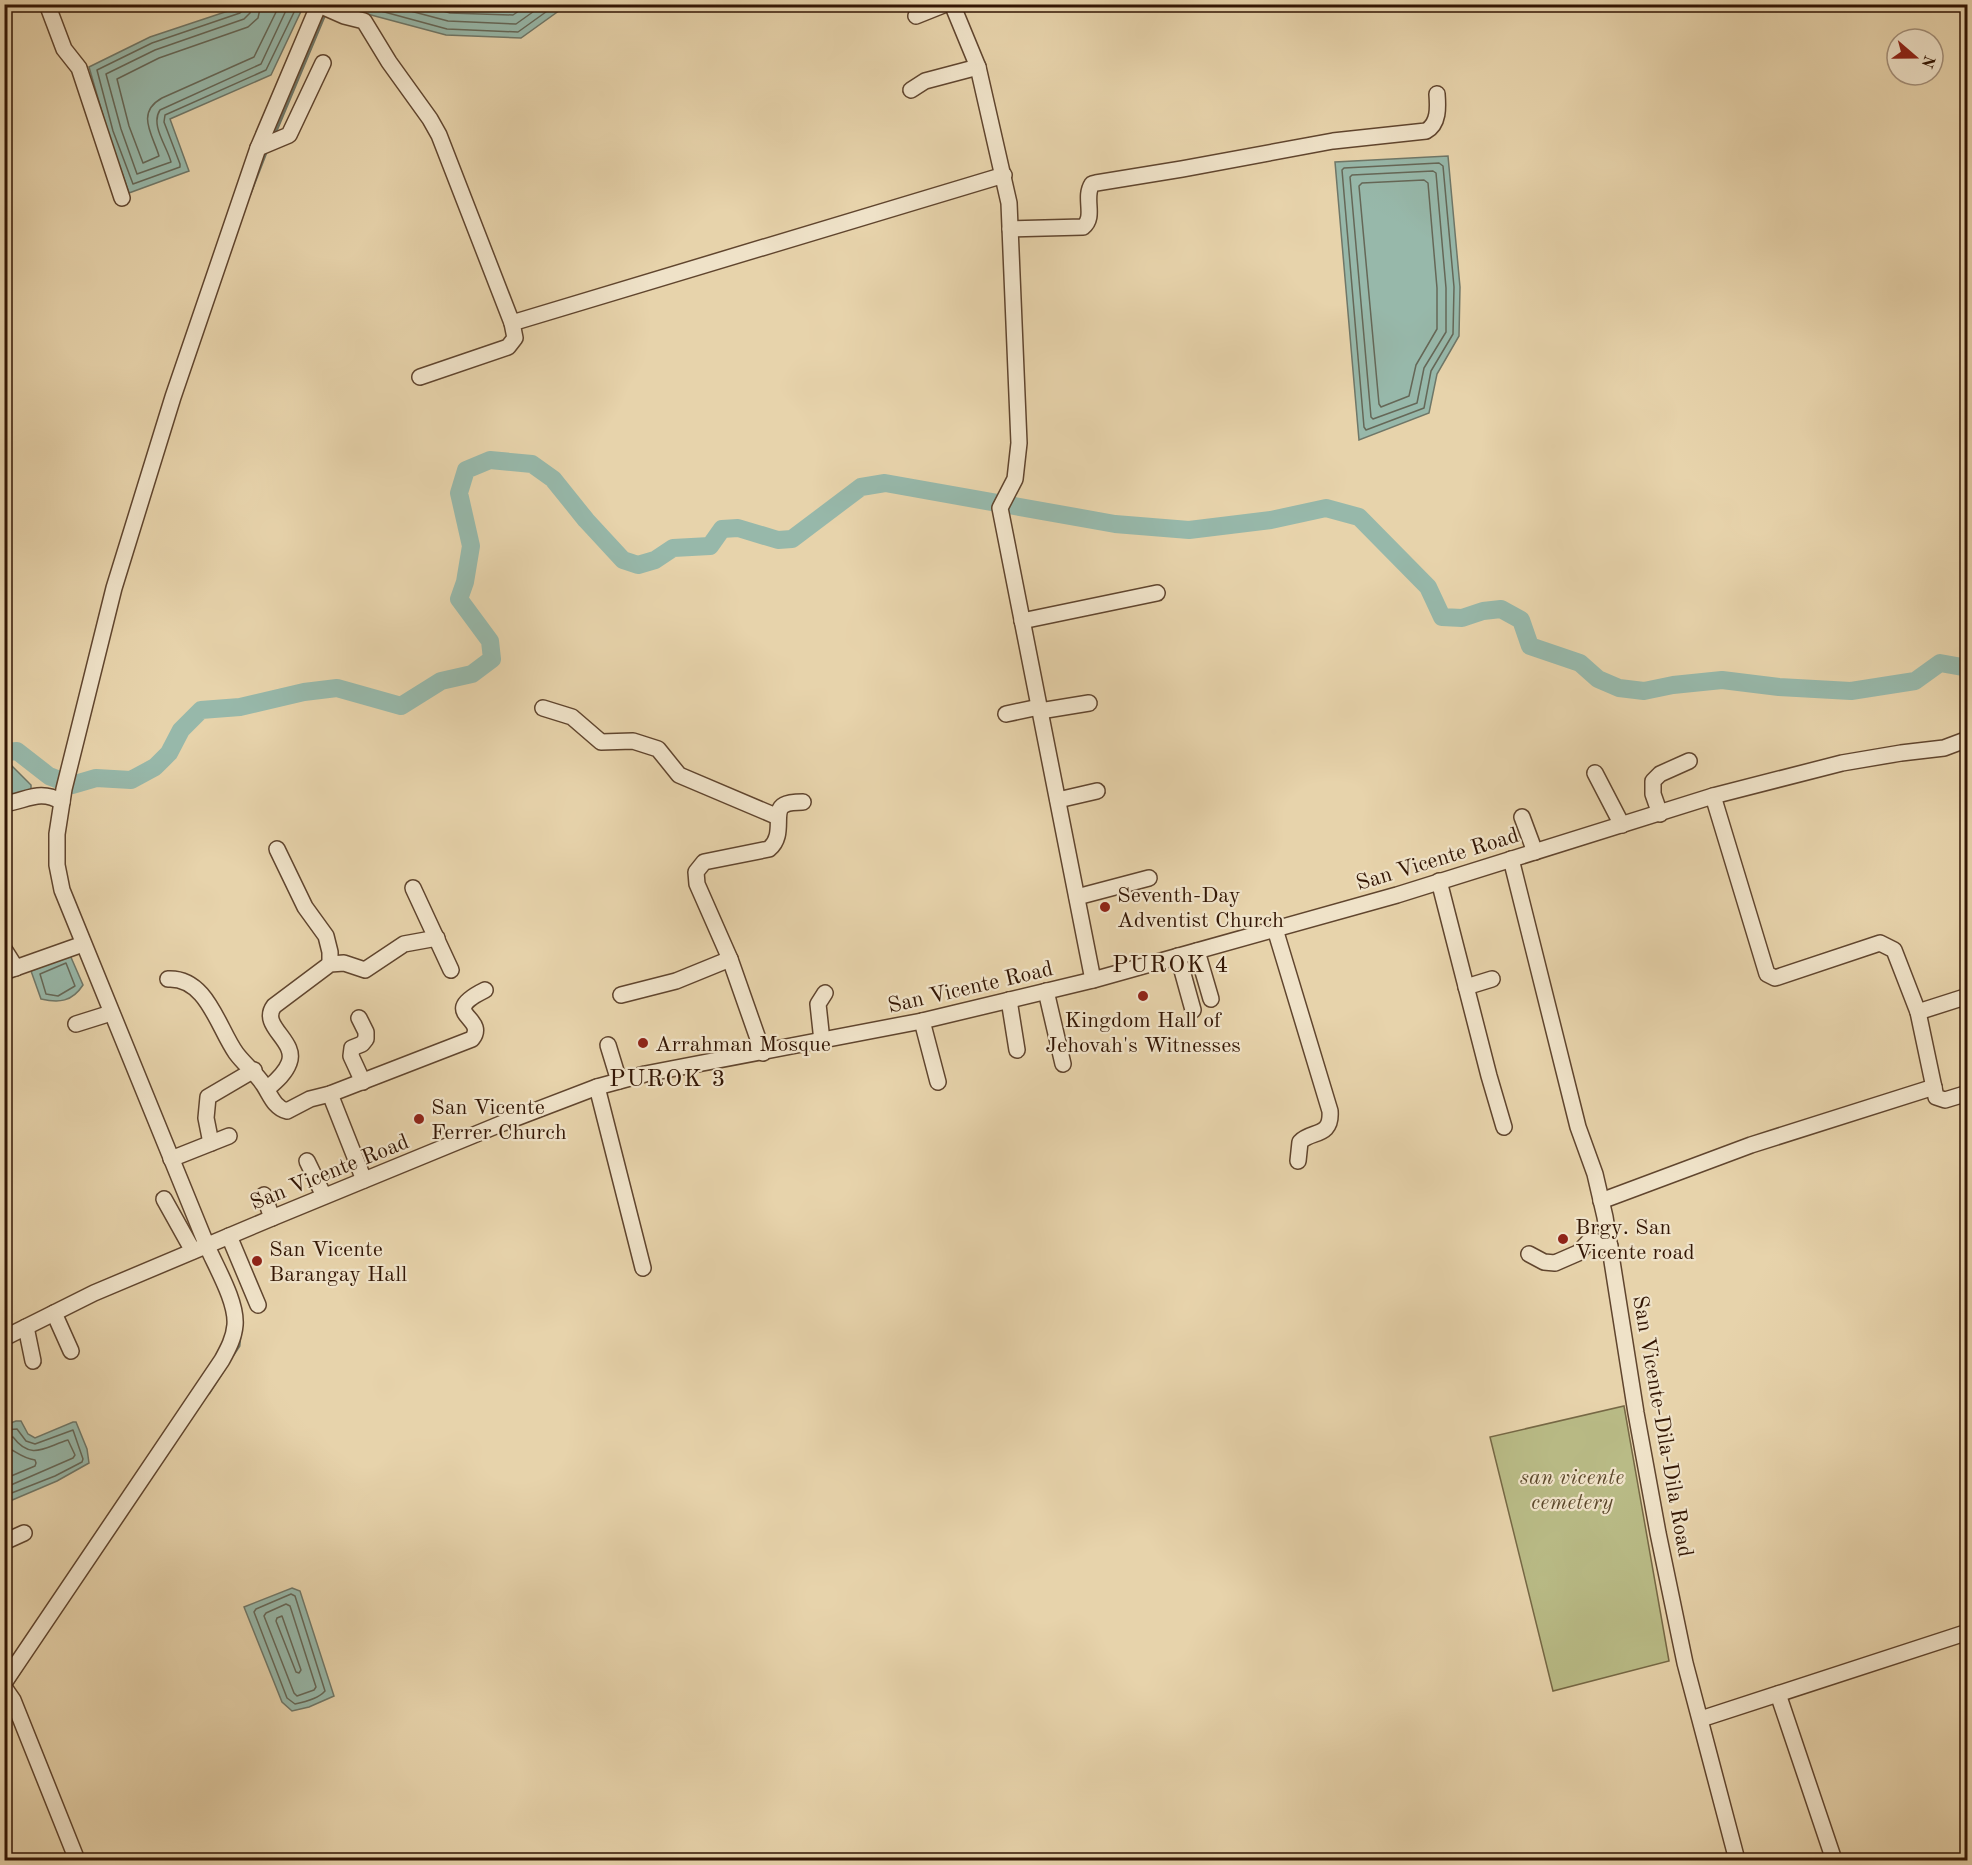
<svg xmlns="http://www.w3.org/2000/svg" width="1972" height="1865" viewBox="0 0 1972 1865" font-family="'Old Standard TT',serif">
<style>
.green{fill:#b9bb86;stroke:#766845;stroke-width:1.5}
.water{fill:#97b8aa;stroke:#6f7768;stroke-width:1.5}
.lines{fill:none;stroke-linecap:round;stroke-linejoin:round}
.shore{stroke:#656757;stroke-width:1.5}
.stream{stroke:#6f7768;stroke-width:3}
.river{stroke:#97b8aa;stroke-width:18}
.minor-casing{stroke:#60452e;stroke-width:18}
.minor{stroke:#efe2c8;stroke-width:15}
.poi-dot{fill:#8f2418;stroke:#efe2c8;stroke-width:2}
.labels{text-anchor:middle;stroke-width:4.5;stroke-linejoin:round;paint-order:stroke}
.street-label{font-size:22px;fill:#331604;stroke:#efe2c8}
.poi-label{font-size:22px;fill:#331604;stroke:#efe2c8;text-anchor:start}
.park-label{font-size:22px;font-style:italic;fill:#5b482b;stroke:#efe2c8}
.neighbourhood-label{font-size:24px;letter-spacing:1.5px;fill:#331604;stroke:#efe2c8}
</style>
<rect width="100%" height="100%" fill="#e7d3ab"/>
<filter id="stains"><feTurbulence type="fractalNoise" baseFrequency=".00333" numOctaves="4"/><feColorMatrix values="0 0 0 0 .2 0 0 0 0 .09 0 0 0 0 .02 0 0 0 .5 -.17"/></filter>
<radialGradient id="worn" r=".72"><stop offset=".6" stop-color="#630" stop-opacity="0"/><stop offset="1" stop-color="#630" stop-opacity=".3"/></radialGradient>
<polygon class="green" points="1624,1406 1669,1661 1553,1691 1490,1437"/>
<g class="water">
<polygon points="342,4 567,5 521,38 446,35 341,7"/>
<polygon points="246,5 304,5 271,75 170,119 189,171 129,193 108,133 89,67 150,37"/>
<polygon points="1448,156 1460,287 1459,336 1437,374 1429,413 1359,440 1335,162"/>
<polygon points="12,766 31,785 31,791 5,800 5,769"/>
<path d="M70 955 83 985C72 1002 59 1003 41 999L31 971Z"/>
<polygon points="16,1421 21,1421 28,1434 35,1438 73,1422 76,1422 87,1449 89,1463 57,1481 10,1501 5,1502 5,1425"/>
<polygon points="292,1588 300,1591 334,1696 309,1707 292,1711 282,1702 244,1607"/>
</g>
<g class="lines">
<g class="shore">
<polyline points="244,4 244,9 240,13 152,43 97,70 113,131 133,184 180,167 180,164 164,122 165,115 266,70 298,4"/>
<path d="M252 4 250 13 244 19 155 50 106 74 121 129 137 174 171 162C167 146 150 125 160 110L261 64 289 4"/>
<path d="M261 4 258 18 248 27 159 58 117 79 129 126 143 163 159 156C153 135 135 113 162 98L254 57 280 4"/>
<polyline points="355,4 447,29 518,32 557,4"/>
<polyline points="384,4 448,21 516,24 544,4"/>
<polyline points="419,4 450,13 513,15 529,4"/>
<polygon points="1439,163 1443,166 1454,287 1453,334 1431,371 1424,408 1366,430 1364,427 1342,170 1344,168"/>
<polygon points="1433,171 1436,173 1446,288 1446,332 1424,368 1417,403 1373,419 1371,417 1350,177 1352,175"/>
<polygon points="1424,180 1428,183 1437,288 1437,329 1416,365 1409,396 1381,407 1379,404 1359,186 1362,183"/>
<polygon points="66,963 75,986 58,996 46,994 40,974"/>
<polyline points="4,1430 17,1429 26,1441 35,1444 73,1430 83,1459 82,1462 55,1476 4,1496"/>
<path d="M4 1438 13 1437C31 1461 45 1447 68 1440L75 1455 73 1458 4 1488"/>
<path d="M4 1447C13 1448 20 1458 35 1460L36 1463 35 1466 4 1479"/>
<path d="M291 1594 295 1596 325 1691C318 1699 305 1702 295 1704L287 1698 254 1612 256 1609Z"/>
<polygon points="286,1604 290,1606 316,1687 314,1690 297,1696 294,1693 264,1616 266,1613"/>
<polygon points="282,1616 301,1670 299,1673 296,1672 276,1621 277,1618"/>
</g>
<g class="stream">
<polyline points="274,136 326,12"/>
<polyline points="250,194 267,150"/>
<polyline points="233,1355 239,1346 240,1336"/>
<polyline points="209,1393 225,1368"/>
<polyline points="11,1686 22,1669"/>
</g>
<polyline class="river" points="4,752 17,751 49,776 72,785 96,778 131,780 155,767 169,753 181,730 201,710 240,707 304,692 337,688 401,706 441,681 472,674 492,659 490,641 459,599 465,582 471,546 459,493 466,470 490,460 532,464 553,479 586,520 623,560 638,565 655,560 673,548 710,546 722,529 738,528 778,540 792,539 861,487 885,483 1115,524 1189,530 1271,520 1326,508 1359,517 1428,587 1442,617 1462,618 1483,611 1501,609 1521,620 1530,646 1580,663 1598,679 1619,688 1644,691 1673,685 1722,680 1779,687 1851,691 1915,681 1940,663 1968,668"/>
<g class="minor-casing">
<g id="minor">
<polyline points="47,4 64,49 79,68 122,198"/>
<polyline points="952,4 978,67 1009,203 1019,443 1015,479 1000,508 1093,980"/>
<polyline points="319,5 344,16 364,21 389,62 430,119 439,135 512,323 1004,175"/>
<polyline points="916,16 946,4"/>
<polyline points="911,90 925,81 978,67"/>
<polyline points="258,148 289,135 323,63"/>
<path d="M1010 229 1083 227C1096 217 1083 198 1092 184L1096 183 1182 169 1333 141 1426 131C1439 124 1438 107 1437 94"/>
<polyline points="420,377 508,347 515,338 512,323"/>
<polyline points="1022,621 1157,593"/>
<polyline points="543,708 572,717 601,742 633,741 658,749 679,775 778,817"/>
<polyline points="1040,711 1089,703"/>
<polyline points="1006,714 1039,707"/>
<polyline points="1595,773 1622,825"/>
<polyline points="1713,796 1767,974 1775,978 1880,943 1894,950 1918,1012 1936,1097 1945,1100 1968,1093"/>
<polyline points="1058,800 1097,791"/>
<path d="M4 804C28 800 40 789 62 802"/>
<polyline points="1660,814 1653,794 1653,781 1660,774 1689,761"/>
<polyline points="1522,817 1535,852"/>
<polyline points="277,849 305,907 326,936 330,952 330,964"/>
<polyline points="1511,859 1578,1127 1595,1174 1605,1217 1636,1413 1658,1533 1685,1663 1737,1860"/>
<polyline points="1439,881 1489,1076 1504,1127"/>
<polyline points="413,888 451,970"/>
<polyline points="1077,897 1149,878"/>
<path d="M1275 929 1330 1111C1332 1138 1311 1130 1300 1142L1298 1161"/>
<polyline points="4,949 16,968"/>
<polyline points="1197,951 1211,999"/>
<polyline points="1178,956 1193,1010"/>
<polyline points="4,972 83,944"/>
<path d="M168 979C207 977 218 1028 236 1053 244 1064 255 1072 263 1084 270 1094 274 1108 287 1111L310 1099 330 1094 472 1039C489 1017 436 1014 485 990"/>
<polyline points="1466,987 1492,979"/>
<polyline points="1046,991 1063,1064"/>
<polyline points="621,995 676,981 730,959"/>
<polyline points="1009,1000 1017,1050"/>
<polyline points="1918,1012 1968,996"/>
<polyline points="359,1018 366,1032 366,1039 362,1044 352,1048 351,1056 363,1082"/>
<polyline points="922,1021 938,1082"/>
<polyline points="76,1024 111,1013"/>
<polyline points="822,1041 818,1004 825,993"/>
<polyline points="608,1045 619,1081"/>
<path d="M763 1053 730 959 697 884 696 872 704 862 769 849C786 835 772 811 784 805 789 802 798 802 803 802"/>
<polyline points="597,1087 643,1268"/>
<path d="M267 1089C275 1082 285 1074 289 1063 298 1041 259 1026 274 1006L330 964 344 963 365 970 404 944 437 938"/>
<polyline points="330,1094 364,1180"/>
<polyline points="211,1143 206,1118 208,1097 254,1070"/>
<polyline points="171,1159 229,1136"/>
<polyline points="307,1161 324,1196"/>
<polyline points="264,1195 272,1218"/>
<polyline points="164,1199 193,1251"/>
<polyline points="1601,1201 1751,1145 1934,1087"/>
<polyline points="229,1236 258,1305"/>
<polyline points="1529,1254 1544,1262 1555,1263 1578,1253 1590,1240 1610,1246"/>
<polyline points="54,1313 71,1351"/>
<polyline points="26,1327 33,1361"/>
<polyline points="4,1338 94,1293 272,1218 503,1123 597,1087 645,1074 922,1021 1093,980 1397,895 1713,796 1842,763 1901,753 1944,748 1968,739"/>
<polyline points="4,1542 24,1533"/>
<path d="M4 1683 222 1360C228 1349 234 1338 235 1325 237 1302 216 1267 207 1246L62 890 57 865V834L64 789 114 588 173 397 258 148 319 4"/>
<polyline points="4,1687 13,1700 77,1860"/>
<polyline points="1778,1694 1834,1860"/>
<polyline points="1701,1719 1968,1632"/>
</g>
</g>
<use href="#minor" class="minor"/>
</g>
<g class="poi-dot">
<circle cx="1105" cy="907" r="6"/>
<circle cx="1143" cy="996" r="6"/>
<circle cx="643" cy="1043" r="6"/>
<circle cx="419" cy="1119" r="6"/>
<circle cx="1563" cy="1239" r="6"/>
<circle cx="257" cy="1261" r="6"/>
</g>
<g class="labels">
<g class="street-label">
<text transform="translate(1437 858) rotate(-17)" y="8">San Vicente Road</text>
<text transform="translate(970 986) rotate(-13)" y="8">San Vicente Road</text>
<text transform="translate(329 1171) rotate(-22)" y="8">San Vicente Road</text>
<text transform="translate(1664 1426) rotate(80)" y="8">San Vicente-Dila-Dila Road</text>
</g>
<g class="poi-label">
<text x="1117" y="902">Seventh-Day<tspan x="1117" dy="25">Adventist Church</tspan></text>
<text x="1143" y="1027" text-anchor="middle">Kingdom Hall of<tspan x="1143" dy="25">Jehovah's Witnesses</tspan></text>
<text x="655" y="1051">Arrahman Mosque</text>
<text x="431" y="1114">San Vicente<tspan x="431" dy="25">Ferrer Church</tspan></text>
<text x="1575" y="1234">Brgy. San<tspan x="1575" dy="25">Vicente road</tspan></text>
<text x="269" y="1256">San Vicente<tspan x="269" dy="25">Barangay Hall</tspan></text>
</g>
<g class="park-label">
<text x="1572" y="1484">san vicente<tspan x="1572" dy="25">cemetery</tspan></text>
</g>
<g class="neighbourhood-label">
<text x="1171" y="972">PUROK 4</text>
<text x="668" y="1086">PUROK 3</text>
</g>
</g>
<rect width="1972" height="1865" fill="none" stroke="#e7d3ab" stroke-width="24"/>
<rect x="6" y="6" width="1960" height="1853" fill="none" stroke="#331604" stroke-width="3"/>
<rect x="12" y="12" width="1948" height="1841" fill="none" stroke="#331604" stroke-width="1.5"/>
<g transform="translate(1915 57) rotate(110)"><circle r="28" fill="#efe2c8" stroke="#a4907a" stroke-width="1.5"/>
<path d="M0-4.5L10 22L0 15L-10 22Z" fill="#8f2418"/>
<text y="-9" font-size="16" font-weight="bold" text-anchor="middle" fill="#331604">N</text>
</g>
<rect width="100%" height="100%" filter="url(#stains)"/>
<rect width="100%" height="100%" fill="url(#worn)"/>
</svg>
